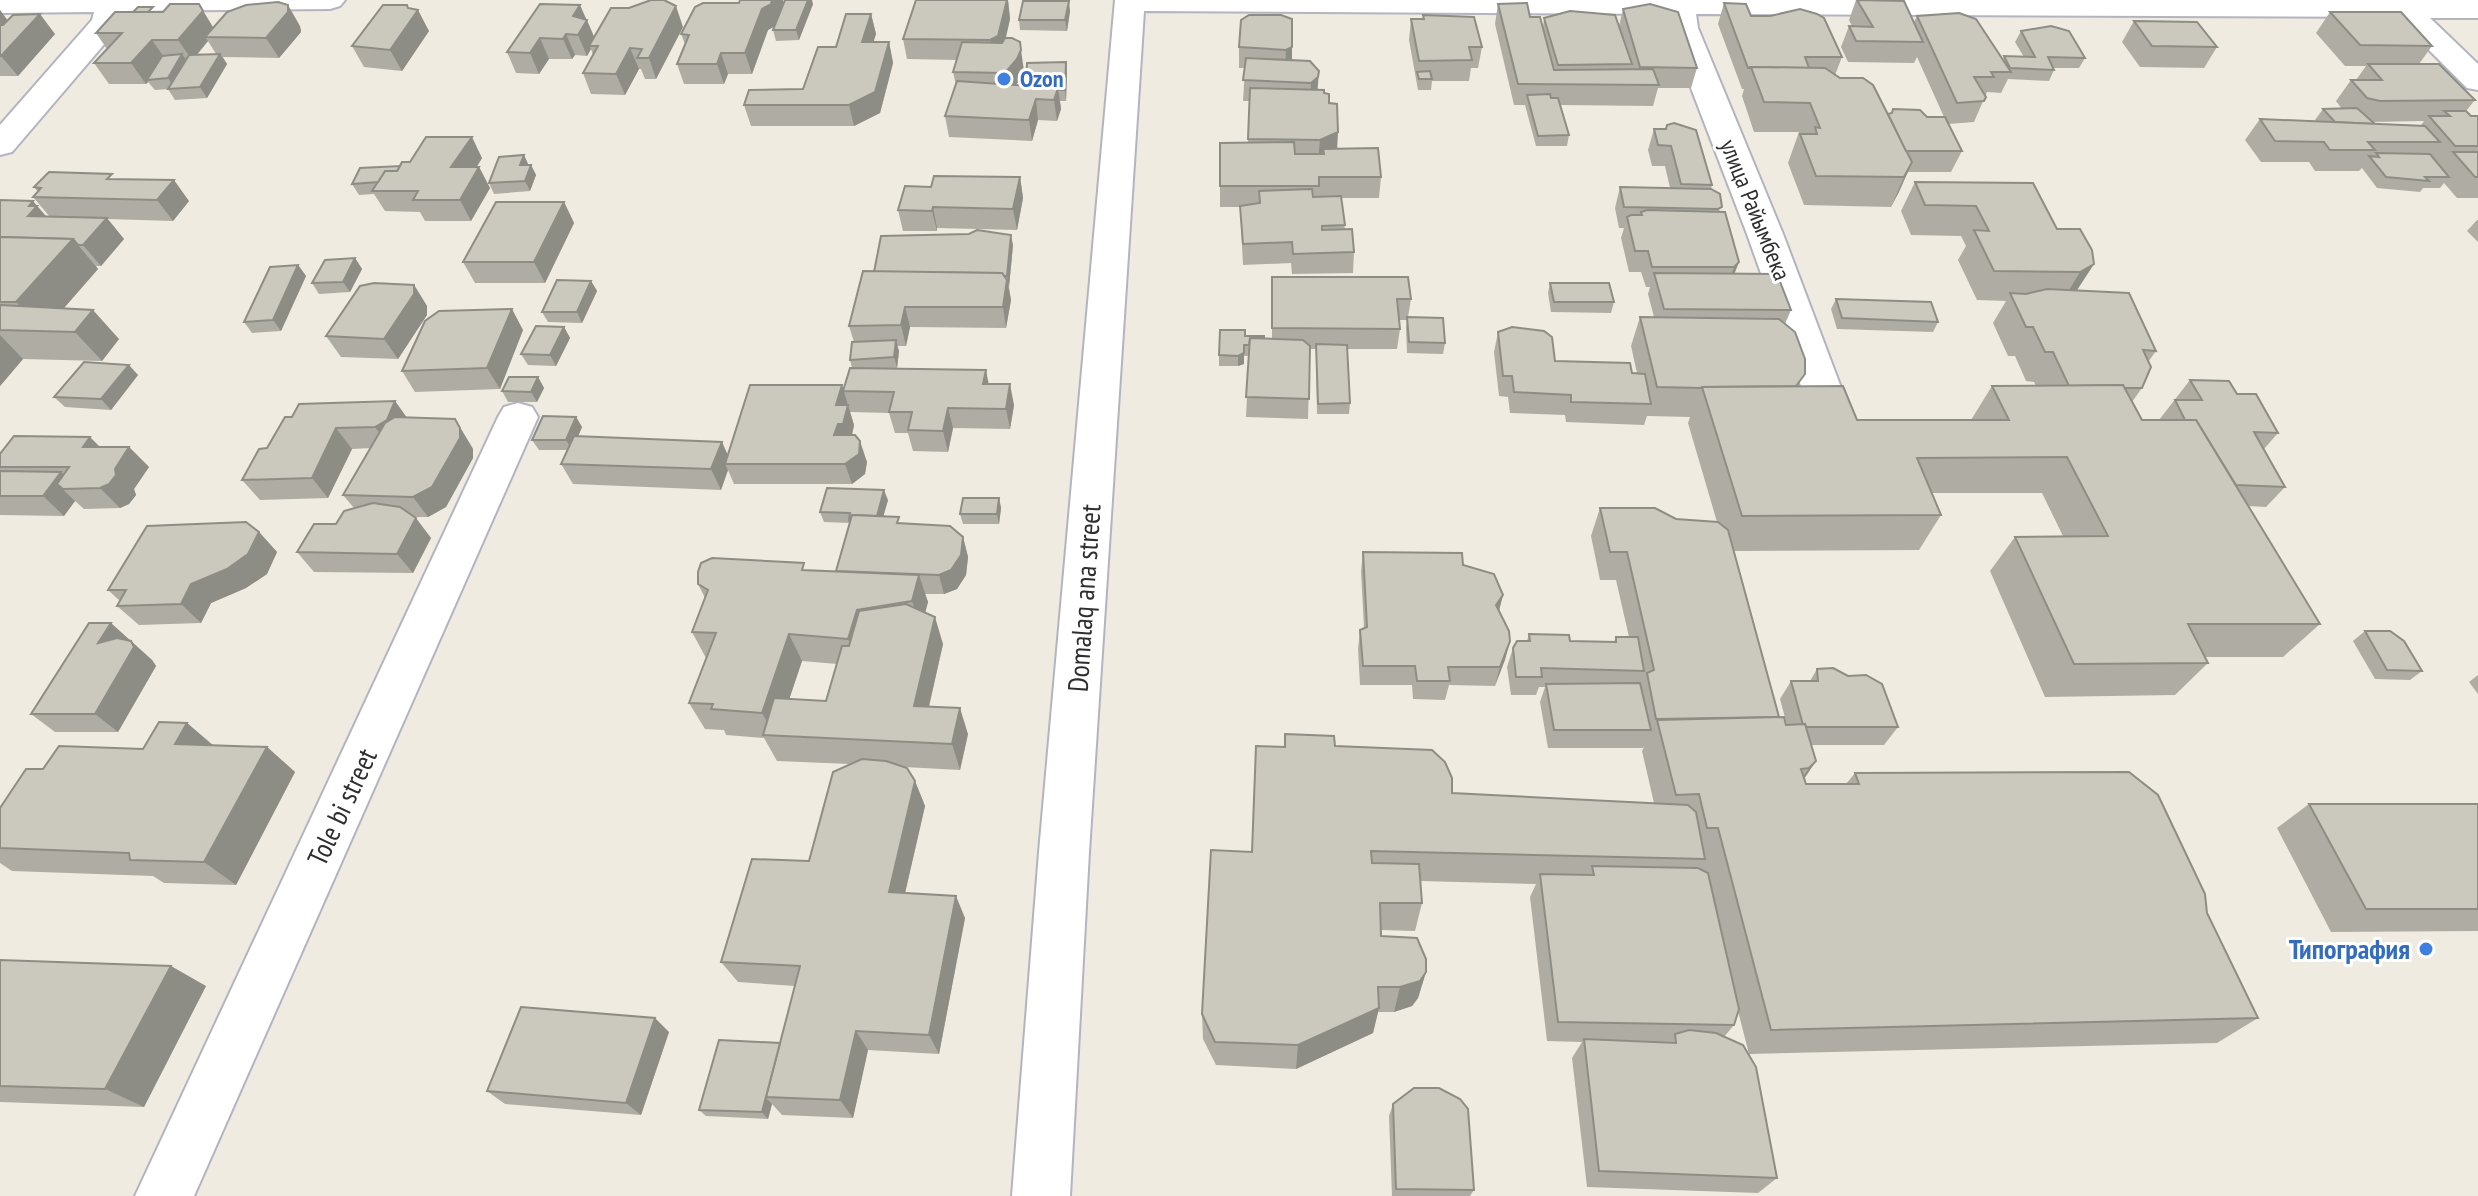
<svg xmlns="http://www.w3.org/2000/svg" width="2478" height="1196" viewBox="0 0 2478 1196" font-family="'PT Sans Narrow',sans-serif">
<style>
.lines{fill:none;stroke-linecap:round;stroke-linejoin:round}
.minor-casing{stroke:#b4b4c1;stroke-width:4}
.minor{fill:#fff;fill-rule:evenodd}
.wall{fill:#afada3;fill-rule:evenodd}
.shaded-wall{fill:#8e8d85}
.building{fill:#cbc9be;stroke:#8e8d85;stroke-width:2}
.shop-dot{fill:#3f7fe0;stroke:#fff;stroke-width:3}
.labels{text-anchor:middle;stroke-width:6;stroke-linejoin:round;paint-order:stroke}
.far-shop-label{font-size:24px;font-weight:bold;fill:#366cbe;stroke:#fff;text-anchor:start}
.far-street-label{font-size:24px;fill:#2e2e2e;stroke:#fff}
.street-label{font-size:28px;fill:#2e2e2e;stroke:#fff}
.shop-label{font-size:28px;font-weight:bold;fill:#366cbe;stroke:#fff;text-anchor:end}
</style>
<rect width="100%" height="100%" fill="#efebe0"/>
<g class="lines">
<g class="minor-casing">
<g id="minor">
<polygon points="0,0 345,0 340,6 330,9 123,11 118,28 12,152 0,155 0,125 92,20 94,12 0,13"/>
<polygon points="1115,0 2478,0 2478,18 2430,18 2478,64 2478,90 2467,88 2396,17 1696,14 1698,28 1783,234 1851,414 1845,424 1831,428 1817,424 1811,414 1747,234 1668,28 1666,14 1144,11 1089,852 1070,1196 1012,1196 1039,852"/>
<polygon points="518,403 532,407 538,417 194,1196 135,1196 498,417 504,407"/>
</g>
</g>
<use href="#minor" class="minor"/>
</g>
<g class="wall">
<polygon points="1008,0 1010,19 1006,38 1024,71 1020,80 1015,85 1026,86 1066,62 1067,73 1066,101 1060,101 1061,109 1057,121 1038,120 1032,141 949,137 945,116 956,85 953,72 957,60 907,59 903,39"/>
<polygon points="1856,0 1914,22 1917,16 2003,59 2004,56 2024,57 2015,42 2021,31 2085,58 2079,68 2053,68 2054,70 2049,81 2008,79 2001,93 1987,92 1974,122 1948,124 1962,151 1951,172 1908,172 1891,207 1804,205 1788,163 1799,132 1754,132 1742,96 1744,89 1742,89 1718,24 1724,3 1842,57 1835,75 1888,114 1891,113 1893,109 1927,117 1944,117 1917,57 1914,63 1848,62 1841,47 1849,26 1852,26 1849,20"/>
<polygon points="784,3 813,4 799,40 776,41 773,30 775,26 768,30 752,74 728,74 724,84 684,84 677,64 685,44 681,34"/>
<polygon points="1498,4 1543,28 1544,18 1619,26 1623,9 1697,68 1691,88 1658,88 1653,106 1560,105 1569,135 1567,146 1536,146 1525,105 1514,105 1495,24"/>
<polygon points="409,9 429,31 402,71 364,67 352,46"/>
<polygon points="0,10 7,20 55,34 18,76 0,76"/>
<polygon points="1070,11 1067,31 1020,30 1019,20"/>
<path d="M156 12 214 27 300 26 301 32 279 58 223 57 227 64 207 98 175 100 168 89 155 90 148 82 146 84H109L94 63 107 49 96 33ZM208 41 216 54 197 55Z"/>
<path d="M2330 12 2432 46 2419 64 2475 100 2466 111 2471 116H2478V198H2457L2444 183 2440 188H2423L2420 192 2377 188 2362 168 2359 171H2315L2309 162H2261L2245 140 2260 119 2317 122 2315 120 2323 109H2342L2336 101 2351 80H2356L2366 66H2345L2316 33ZM2424 121 2421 125 2374 124 2372 122Z"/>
<polygon points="871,14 876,34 873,42 889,42 893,63 880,113 854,126 751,126 744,105 803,89 836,47"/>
<polygon points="1423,15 1482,47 1478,68 1471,68 1469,81 1432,81 1431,90 1418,90 1409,40 1411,19 1423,19"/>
<polygon points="1292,19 1292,60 1318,89 1324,93 1329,103 1337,148 1381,177 1379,198 1341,198 1345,230 1354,252 1353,273 1292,274 1291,263 1243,265 1240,207 1220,207 1220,143 1248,143 1249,101 1243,101 1245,68 1239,68 1239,47"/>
<polygon points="586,20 587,20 594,37 683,27 656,79 645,79 641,69 639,69 625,95 591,94 583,73 593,55 591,49 587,56 575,55 572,59 549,59 539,74 516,73 507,52"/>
<polygon points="2134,21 2217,47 2204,68 2140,67 2122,42"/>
<polygon points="1654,129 1712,185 1711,189 1720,212 1735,273 1791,310 1785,324 1800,386 1857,420 1971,420 1992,386 2036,386 2034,382 2026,381 2015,356 2008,356 1993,323 2006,301 1977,300 1958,260 1966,246 1961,236 1911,235 1901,211 1915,182 2057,229 2094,264 2077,290 2156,351 2148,362 2142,388 2132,402 2142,420 2159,420 2190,380 2237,394 2278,433 2264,449 2285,487 2266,507 2248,506 2320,624 2283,657 2205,657 2208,663 2175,695 2045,697 1990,571 2015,537 2063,536 2042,493 1932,493 1941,515 1919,550 1734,551 1779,717 1786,725 1787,725 1780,699 1791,681 1810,681 1817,669 1898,727 1884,745 1811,745 1816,761 1804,779 1806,784 1846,784 1855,773 2207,913 2258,1018 2217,1043 1749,1054 1738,1011 1734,1025 1724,1037 1777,1178 1758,1193 1587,1187 1572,1058 1582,1042 1547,1041 1530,897 1536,884 1420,881 1422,903 1415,931 1381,930 1381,936 1426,972 1418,998 1412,1006 1394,1012 1378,1012 1373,1033 1296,1069 1216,1065 1203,1039 1202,1014 1284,747 1285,734 1335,746 1452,793 1654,803 1642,751 1645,745 1643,748 1548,748 1540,702 1545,687 1539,687 1536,695 1511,695 1507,667 1513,648 1527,641 1529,634 1570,641 1614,642 1616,637 1629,637 1616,580 1600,580 1591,536 1600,508 1676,519 1717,522 1688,423 1690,417 1647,416 1644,425 1566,422 1565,415 1510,413 1508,397 1499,396 1494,352 1498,332 1555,361 1637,373 1631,346 1640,317 1654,317 1648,294 1650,287 1646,287 1641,272 1629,272 1621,238 1624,228 1619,228 1615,208 1620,187 1670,188 1665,166 1652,166 1648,150"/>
<polygon points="524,155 528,165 531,165 536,175 530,191 494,194 489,183"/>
<polygon points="482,158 477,167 479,167 490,188 471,221 425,221 420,212 385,211 374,194 359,195 352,184 400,166"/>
<polygon points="1020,177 1023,198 1017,230 937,228 937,231 903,231 898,210 931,187"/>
<polygon points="116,179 189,201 173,221 107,219 124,239 101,266 96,266 98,269 64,308 119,339 102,361 23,359 0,386 0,200 46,217 50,217 33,197 38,192 34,187"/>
<polygon points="564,202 574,223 545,283 475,283 463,262"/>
<polygon points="2477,220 2478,220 2478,242 2467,231"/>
<polygon points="1013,245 1009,287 1011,300 1006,328 910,327 906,346 897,346 899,351 897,368 885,368 986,370 988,384 1014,405 1010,429 953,428 948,452 913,451 908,433 895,433 889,413 850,412 854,425 852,435 867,462 865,474 852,484 734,484 728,470 721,490 573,484 561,464 568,450 539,450 532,440 576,417 582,427 578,437 728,455 843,390 852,368 850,360 854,342 849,326 874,272"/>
<polygon points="355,258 362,269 350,292 319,294 312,283"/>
<polygon points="298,265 306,276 281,331 252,333 244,322"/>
<polygon points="1272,277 1411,299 1408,317 1445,343 1443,354 1407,353 1406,328 1407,320 1399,320 1400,329 1397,349 1347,349 1350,403 1349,414 1317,414 1316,349 1310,349 1308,419 1246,417 1249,356 1244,356 1244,364 1238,366 1219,366 1219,355 1245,336 1272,339"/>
<polygon points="591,281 597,291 582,323 548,322 542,312"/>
<polygon points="1550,283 1614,302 1611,313 1551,312 1548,293"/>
<polygon points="414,285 427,306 427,315 398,359 341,357 326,336"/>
<polygon points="1836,299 1938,322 1933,332 1837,329 1831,309"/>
<polygon points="564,327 570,338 556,366 528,365 521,354"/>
<polygon points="523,330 500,389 415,392 402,371"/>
<polygon points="138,375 111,410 65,407 54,397"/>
<polygon points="538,377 544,388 537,402 508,402 502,391"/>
<polygon points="395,401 406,417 455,419 473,449 473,458 446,507 428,517 414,517 431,538 413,573 314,572 297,552 336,524 354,508 343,495 371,448 352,449 328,498 260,500 242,480 292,417"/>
<polygon points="100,447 129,447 149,467 134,489 136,495 129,504 120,508 84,509 75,501 64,516 0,515 0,454"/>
<polygon points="999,498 1001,508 999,524 963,524 960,514"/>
<path d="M888 500 883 516 901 524 963 537 968 557 966 575 957 589 944 594H925L928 602 925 613 943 644 929 707 968 734 960 770 904 767 915 781 925 806 905 893 965 918 939 1054 868 1050 853 1118 782 1115 772 1104 768 1119 706 1116 699 1110 780 1043 795 986 738 982 721 962 809 861 850 764 777 761 764 738 726 735 724 730 705 729 689 703 706 658 692 632 705 598 698 584 807 571 836 572 850 523 824 522 820 512ZM802 661 837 664 826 701 789 699Z"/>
<polygon points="259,532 277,552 267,574 246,588 211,603 201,623 139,625 117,606 120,601 108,590"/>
<polygon points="1363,552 1463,565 1503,595 1499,611 1510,641 1495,686 1449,685 1445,700 1413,699 1412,685 1360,685 1358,649 1360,630 1364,628 1361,571"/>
<polygon points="2365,631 2422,671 2410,680 2375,679 2353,641"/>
<polygon points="132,642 152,660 156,666 118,732 55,732 31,714"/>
<polygon points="2478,675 2478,694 2469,682"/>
<polygon points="187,723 213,745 267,747 295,772 236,885 164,883 153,876 12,871 0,863 0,808 43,769 143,749"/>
<polygon points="2309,804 2478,804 2478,931 2331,932 2277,828"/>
<polygon points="0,960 206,986 144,1107 0,1102"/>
<polygon points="669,1032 641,1115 505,1104 487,1091"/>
<polygon points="1393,1104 1474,1190 1470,1196 1392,1196 1389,1116"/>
</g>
<g class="shaded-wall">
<polygon points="772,0 783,0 784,4 777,25 768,30 752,74 745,53 762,9"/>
<polygon points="808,0 812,0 813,4 799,40 796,30"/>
<polygon points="1008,0 1010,19 1001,57 993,61 990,40"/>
<polygon points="1069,1 1070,11 1067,31 1065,20"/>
<polygon points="199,4 216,32 205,37 208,41 192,60 178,40"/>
<polygon points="288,5 300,26 301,32 279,58 266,38"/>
<polygon points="407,5 414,17 418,10 429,31 402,71 390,50"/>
<polygon points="580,5 596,41 589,46 591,49 587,56 578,35 573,16"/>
<polygon points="676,6 683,27 656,79 649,58"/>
<polygon points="0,10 11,25 0,38"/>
<polygon points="40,14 55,34 18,76 1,56"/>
<polygon points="871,14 876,34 867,63 862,42"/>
<polygon points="566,34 575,55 572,59 563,39"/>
<polygon points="540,38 549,59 539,74 530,53"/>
<polygon points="152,40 166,60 147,80 148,82 146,84 131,63"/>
<polygon points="889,42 893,63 880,113 854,126 849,105"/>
<polygon points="1292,47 1292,68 1285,71 1286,50"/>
<polygon points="630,48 639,69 625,95 616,74"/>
<polygon points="1021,50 1024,71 1020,80 1008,94 1005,73"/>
<polygon points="721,53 728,74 724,84 717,64"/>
<polygon points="182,54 190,65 175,89 168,78"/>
<polygon points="220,54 227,64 207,98 200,87"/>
<polygon points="1066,62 1067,73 1066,101 1065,90"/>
<polygon points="1319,71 1317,98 1310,104 1311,83"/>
<polygon points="1058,88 1061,109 1057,121 1054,100"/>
<polygon points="1036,99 1038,120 1032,141 1029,120"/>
<polygon points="1338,132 1337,152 1323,149 1322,159 1318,160 1320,140"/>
<polygon points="472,137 482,158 463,188 451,167"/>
<polygon points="524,155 529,166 520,165"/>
<polygon points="1912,162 1899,192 1891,207 1904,177"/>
<polygon points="531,165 536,175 530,191 525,181"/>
<polygon points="479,167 490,188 471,221 460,200"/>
<polygon points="1020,177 1023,198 1017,230 1013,209"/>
<polygon points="174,180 189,201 173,221 157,200"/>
<polygon points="33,201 51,222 28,216 29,206"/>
<polygon points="564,202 574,223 545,283 534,262"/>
<polygon points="933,207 937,228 937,231 932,211"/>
<polygon points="107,218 124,239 101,266 83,245"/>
<polygon points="1011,235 1013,245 1009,287 1007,276"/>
<polygon points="73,239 98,269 43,332 16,302"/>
<polygon points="355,258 362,269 350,292 343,282"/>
<polygon points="1739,262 1731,283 1726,288 1734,267"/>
<polygon points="2094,264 2075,293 2062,302 2080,272"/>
<polygon points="298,265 306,276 281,331 273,320"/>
<polygon points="1007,280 1011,300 1006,328 1003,307"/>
<polygon points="591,281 597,291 582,323 577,312"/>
<polygon points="414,285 427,306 427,315 398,359 384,339"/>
<polygon points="905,307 910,327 906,346 901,325"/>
<polygon points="512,309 523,330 500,389 487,368"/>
<polygon points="93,310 119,339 102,361 75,332"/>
<polygon points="564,327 570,338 556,366 550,355"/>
<polygon points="0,335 23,359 0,386"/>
<polygon points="896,340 899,351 897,368 894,357"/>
<polygon points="1244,353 1244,364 1238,366 1238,356"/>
<polygon points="129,365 138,375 111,410 101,399"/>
<polygon points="986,370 990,391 983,384"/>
<polygon points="538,377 544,388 537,402 531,392"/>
<polygon points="1010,384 1014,405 1010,429 1006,409"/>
<polygon points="842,385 854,425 850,444 834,435 838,424 836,405"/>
<polygon points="395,401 410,422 390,447 375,427"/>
<polygon points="948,408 953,428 948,452 943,431"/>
<polygon points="576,417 582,427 572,450 566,440"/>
<polygon points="455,419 473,449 473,458 446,507 428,517 413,497"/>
<polygon points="336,428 352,449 328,498 312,478"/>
<polygon points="90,437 110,457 83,447"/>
<polygon points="860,441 867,462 865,474 852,484 845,464"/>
<polygon points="722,442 731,462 725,464 728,470 721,490 711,469"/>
<polygon points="129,447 149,467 134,489 136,495 129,504 120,508 100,488"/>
<polygon points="61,472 78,489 57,484 75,501 64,516 43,496"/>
<polygon points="884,490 888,500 879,532 876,521"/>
<polygon points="999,498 1001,508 999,524 997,514"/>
<polygon points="416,518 431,538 413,573 397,554"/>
<polygon points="259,532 277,552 267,574 246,588 211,603 201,623 181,604 191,584"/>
<polygon points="963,537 968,557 966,575 957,589 944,594 939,575"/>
<polygon points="919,575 928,602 921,628 912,601"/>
<polygon points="1503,595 1498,614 1496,605"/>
<polygon points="857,610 867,637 858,665 848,639"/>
<polygon points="935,617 943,644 923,732 914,706"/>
<polygon points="111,623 152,660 156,666 118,732 95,714 98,643"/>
<polygon points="789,634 802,661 777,736 775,736 762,713"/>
<polygon points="1510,641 1505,660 1495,686 1500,667"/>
<polygon points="960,708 968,734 960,770 952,744"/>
<polygon points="187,723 217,749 175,744"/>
<polygon points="267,747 295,772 236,885 204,862"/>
<polygon points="1816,761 1795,792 1788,799 1809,768"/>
<polygon points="915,781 925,806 900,915 889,892"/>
<polygon points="956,896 965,918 939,1054 929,1035"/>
<polygon points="171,966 206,986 144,1107 105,1089"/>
<polygon points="1426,972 1418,998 1412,1006 1394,1012 1400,987"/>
<polygon points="1379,1008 1373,1033 1296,1069 1298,1045"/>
<polygon points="655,1018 669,1032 641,1115 626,1103"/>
<polygon points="856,1031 868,1050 853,1118 840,1100"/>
<polygon points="766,1098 772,1104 768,1119 762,1112"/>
</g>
<g class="building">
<polygon points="651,0 664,0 676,6 649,58 637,58 642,49 630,48 616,74 583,73 598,46 589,46 611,8 629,8"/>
<polygon points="740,0 772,0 771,4 762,9 745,53 721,53 717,64 677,64 689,35 681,34 695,7 703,3 739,3"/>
<polygon points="785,0 808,0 796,30 773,30"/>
<polygon points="916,0 1007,0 998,36 990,40 903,39"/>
<polygon points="1857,0 1904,1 1923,42 1856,41 1849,26 1873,27"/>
<polygon points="1023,1 1069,1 1065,20 1019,20"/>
<polygon points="278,2 288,5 288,12 266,38 205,37 227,12 246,5"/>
<polygon points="1527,3 1530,17 1540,17 1554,70 1653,69 1659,85 1518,84 1498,4"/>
<polygon points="1724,3 1746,4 1751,16 1770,16 1800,9 1817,14 1824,18 1842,57 1805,57 1809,68 1751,67 1752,68 1748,68"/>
<polygon points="170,4 199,4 203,11 178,40 152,40 131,63 94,63 122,33 96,33 115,12 163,12"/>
<polygon points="540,4 580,5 573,16 587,20 578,35 566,34 563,39 540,38 530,53 507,52"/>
<polygon points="1650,4 1678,12 1697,68 1640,67 1623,9"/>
<polygon points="383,5 407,5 408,8 418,10 390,50 352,46"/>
<polygon points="138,7 153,7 148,12 133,12"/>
<polygon points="1570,11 1615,15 1632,64 1558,65 1544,18"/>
<polygon points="2330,12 2401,12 2432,46 2360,45"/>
<polygon points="1959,13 1976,19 2011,72 1991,72 1994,77 1974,77 1986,97 1984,101 1957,103 1917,16"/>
<polygon points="40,14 1,56 0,56 0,25 3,25 13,15"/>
<polygon points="846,14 871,14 862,42 889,42 875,92 849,105 744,105 749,90 803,89 818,47 836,47"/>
<polygon points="1249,15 1281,15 1292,19 1292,47 1286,50 1239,47 1241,20"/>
<polygon points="1423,15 1474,17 1482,47 1469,47 1472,60 1419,61 1411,19 1424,19"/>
<polygon points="2134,21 2197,22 2217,47 2152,46"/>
<polygon points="2051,26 2069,31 2085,58 2048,57 2054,70 2010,68 2004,56 2035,57 2021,31"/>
<polygon points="1005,38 1012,38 1020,42 1021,50 1017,59 1005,73 953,72 962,42 1002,43"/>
<polygon points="182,54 168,78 147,80 162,56"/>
<polygon points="220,54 200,87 168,89 189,55"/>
<polygon points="1246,58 1310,61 1319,71 1318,77 1311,83 1243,80"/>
<polygon points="1066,62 1065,90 1057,90 1058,88 1026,86 1027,63"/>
<polygon points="2368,64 2439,64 2475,100 2380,101 2367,98 2351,80 2382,80"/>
<polygon points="1751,67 1825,68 1840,78 1863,78 1873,85 1912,162 1904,177 1816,176 1800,134 1817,134 1815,127 1820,128 1810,103 1764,102"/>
<polygon points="1430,71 1432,79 1419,79 1417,72"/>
<polygon points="957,81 1058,88 1054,100 1036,99 1029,120 945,116"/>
<polygon points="1250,88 1324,90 1324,93 1329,94 1329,103 1337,104 1338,132 1320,140 1248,139"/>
<polygon points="1550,94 1551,98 1558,98 1569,135 1538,136 1527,95"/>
<polygon points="2357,108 2375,124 2335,122 2323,109"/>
<polygon points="1893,109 1920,110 1927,117 1945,117 1962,151 1906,151 1888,114 1892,113"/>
<polygon points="2444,111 2466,111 2471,116 2478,116 2478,146 2455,146 2429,116 2450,116"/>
<polygon points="2260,119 2425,126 2440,142 2368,142 2375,150 2330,150 2324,142 2275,141"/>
<polygon points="1674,123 1696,130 1712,185 1681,184 1671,146 1658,145 1654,129 1666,129 1667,125"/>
<polygon points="426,137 472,137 451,167 479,167 460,200 413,200 418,191 372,191 385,171 397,171 402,162 410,162"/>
<polygon points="1294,142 1295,154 1324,154 1323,149 1378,148 1381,177 1319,177 1319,186 1220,186 1220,143"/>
<polygon points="2453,152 2478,152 2478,177 2475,177"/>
<polygon points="2376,153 2430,154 2449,177 2425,177 2429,181 2386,177 2369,156 2379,157"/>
<polygon points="524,155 520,165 531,165 525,181 489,183 499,157"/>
<polygon points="400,166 397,171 385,171 378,182 352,184 360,168"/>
<polygon points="49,172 112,174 107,179 174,180 157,200 33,197 41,188 34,187"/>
<polygon points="934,176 1020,177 1013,209 933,207 932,211 898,210 905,186 931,187"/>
<polygon points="1915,182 2033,183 2057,229 2080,229 2092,250 2094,264 2080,272 1994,271 1974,230 1989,231 1976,206 1925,205"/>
<polygon points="1620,187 1711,189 1720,194 1722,207 1718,209 1624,207"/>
<polygon points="1312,189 1313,197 1341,196 1345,225 1322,226 1322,230 1352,229 1354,252 1293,254 1292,242 1243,244 1240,206 1260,203 1259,191"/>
<polygon points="0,200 33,201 29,206 37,206 28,216 107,218 83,245 78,245 73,239 0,237"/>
<polygon points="496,202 564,202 534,262 463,262"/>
<polygon points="1647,210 1725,212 1739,262 1734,267 1652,267 1648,251 1635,251 1627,217 1631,215 1642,215 1641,212"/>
<polygon points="977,230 1011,235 1007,276 1004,276 1002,273 874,272 881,236 969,234"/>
<polygon points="0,237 73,239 16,302 0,302"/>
<polygon points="355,258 343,282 312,283 325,260"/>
<polygon points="298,265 273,320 244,322 270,267"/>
<polygon points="863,271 1002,273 1007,280 1003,307 905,307 901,325 849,326"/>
<polygon points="1654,273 1777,274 1791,310 1664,309"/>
<polygon points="1272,277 1408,277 1411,299 1397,299 1400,329 1272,328"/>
<polygon points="557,280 591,281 577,312 542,312"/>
<polygon points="374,283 414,285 414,294 384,339 326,336 360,286"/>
<polygon points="1550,283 1609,283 1614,302 1554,302"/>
<polygon points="2047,289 2129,293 2156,351 2143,350 2151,367 2142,388 2124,388 2123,385 2069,386 2053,352 2045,352 2033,327 2026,327 2010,293 2026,294"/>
<polygon points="1836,299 1931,302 1938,322 1842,318"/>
<polygon points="0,305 93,310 75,332 0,330"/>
<polygon points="512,309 487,368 402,371 425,321 439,311"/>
<polygon points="1407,317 1443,318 1445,343 1409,342"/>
<polygon points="1640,317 1779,319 1795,332 1805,359 1805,374 1796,386 1702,387 1702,388 1657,387"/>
<polygon points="536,326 564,327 550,355 521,354"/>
<polygon points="1512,327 1544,331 1552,337 1555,361 1630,363 1632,373 1645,374 1651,404 1571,402 1571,395 1514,392 1512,376 1503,376 1498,332"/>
<polygon points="1220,330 1245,330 1245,336 1264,336 1264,338 1250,338 1249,345 1244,345 1244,353 1238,356 1219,355"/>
<polygon points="1250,338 1303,340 1310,346 1309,399 1246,397"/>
<polygon points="896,340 894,357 850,360 852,342"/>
<polygon points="1316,344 1347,345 1350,403 1318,404"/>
<polygon points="84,362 129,365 101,399 54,397"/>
<polygon points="850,368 986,370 983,384 1010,384 1006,409 948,408 943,431 908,430 912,412 889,412 894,392 843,391"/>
<polygon points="509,377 538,377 531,392 502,391"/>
<polygon points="2190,380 2229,381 2237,394 2256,394 2278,433 2254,432 2285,487 2236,485 2196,420 2185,420 2175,400 2202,400"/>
<polygon points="750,385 842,385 836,405 848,405 843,424 838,424 834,435 855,435 860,441 859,454 845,464 725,464"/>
<polygon points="2123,385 2142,420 2196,420 2320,624 2188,624 2208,663 2074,664 2015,537 2108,536 2067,457 1917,458 1941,515 1742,516 1702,387 1843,386 1857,420 2009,420 1992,386"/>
<polygon points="395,401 387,420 375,427 336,428 312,478 242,480 259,449 267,448 285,417 292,417 299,404"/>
<polygon points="543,416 576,417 566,440 532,440"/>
<polygon points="395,417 455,419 460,428 460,438 432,487 413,497 343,495 385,423"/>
<polygon points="14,436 90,437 83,447 129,447 115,469 116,475 109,484 100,488 63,489 57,484 69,467 0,467 0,454"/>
<polygon points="574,436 722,442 711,469 561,464"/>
<polygon points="0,471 61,472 43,496 0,496"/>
<polygon points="827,488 884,490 877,516 852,515 851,520 849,520 850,513 820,512"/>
<polygon points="963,498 999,498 997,514 960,514"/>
<polygon points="373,503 400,507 416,518 397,554 297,552 314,524 336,524 344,511"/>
<polygon points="1600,508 1655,508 1676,519 1718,522 1728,530 1779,717 1656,719 1647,673 1654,670 1627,552 1610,552"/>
<polygon points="852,515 899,517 897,523 950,526 963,537 961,555 951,570 939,575 836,571"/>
<polygon points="246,522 259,532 248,554 227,569 191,584 181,604 117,606 126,590 108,590 147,526"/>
<polygon points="1363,552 1462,553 1463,565 1494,574 1503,595 1496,605 1509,631 1510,641 1500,667 1448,667 1450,681 1417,681 1415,666 1363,666 1360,630 1367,627"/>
<polygon points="712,558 804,563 802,570 919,575 912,601 857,610 848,639 789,634 762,713 711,709 713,704 689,703 716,633 692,632 708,590 698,584 698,572 701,563"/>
<polygon points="906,604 935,617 914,706 960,708 952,744 763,735 774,698 826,701 842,646 849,646 859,611"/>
<polygon points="89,623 111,623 98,643 117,638 131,641 134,647 95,714 31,714"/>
<polygon points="2365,631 2390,631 2404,641 2422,671 2387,670"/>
<polygon points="1529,634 1569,635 1570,641 1616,642 1616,637 1638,637 1644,671 1541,668 1542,677 1516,677 1513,648 1517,641 1530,641"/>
<polygon points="1833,668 1848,676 1866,675 1882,684 1898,727 1806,727 1805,724 1803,725 1791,681 1818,681 1817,669"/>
<polygon points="1640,683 1651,730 1554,730 1546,684"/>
<polygon points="1784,717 1786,725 1805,724 1816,761 1809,768 1801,769 1806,784 1859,784 1855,773 2129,772 2158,795 2205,894 2207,913 2258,1018 1771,1030 1718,828 1707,828 1699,794 1676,795 1657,720"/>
<polygon points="159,722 187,723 175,744 267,747 204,862 130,860 129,853 0,848 0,808 26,769 43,769 59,746 143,749"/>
<polygon points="1285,734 1334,736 1335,746 1432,750 1445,762 1452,778 1452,793 1688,805 1696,812 1705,859 1371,851 1372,863 1419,864 1422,903 1380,903 1381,936 1417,938 1426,959 1426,972 1420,981 1400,987 1378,987 1379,1008 1298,1045 1215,1042 1202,1014 1211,850 1252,852 1256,746 1285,747"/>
<polygon points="862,759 886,761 907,768 915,781 889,892 956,896 929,1035 856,1031 840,1100 766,1097 800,966 721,962 752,859 809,861 833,772"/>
<polygon points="2309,804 2478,804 2478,909 2366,909"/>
<polygon points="1592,866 1698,868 1708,873 1739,1009 1734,1025 1558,1022 1540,874 1594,875"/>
<polygon points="0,960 171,966 105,1089 0,1086"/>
<polygon points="521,1007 655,1018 626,1103 487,1091"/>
<polygon points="1689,1030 1716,1033 1743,1045 1756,1067 1777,1178 1599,1171 1584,1039 1676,1043 1675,1034"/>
<polygon points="719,1040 780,1043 762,1112 699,1110"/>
<polygon points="1414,1088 1439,1088 1460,1099 1468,1109 1474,1190 1396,1189 1393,1104"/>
</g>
<g class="shop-dot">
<circle cx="1004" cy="79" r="8"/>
<circle cx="2426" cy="949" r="8"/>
</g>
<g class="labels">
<g class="far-shop-label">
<text x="1020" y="87">Ozon</text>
</g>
<g class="far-street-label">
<text transform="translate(1755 210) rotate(68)" y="8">улица Райымбека</text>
</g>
<g class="street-label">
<text transform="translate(1084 598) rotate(-86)" y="10">Domalaq ana street</text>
<text transform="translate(342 807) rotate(-65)" y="10">Tole bi street</text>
</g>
<g class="shop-label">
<text x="2410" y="959">Типография</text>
</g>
</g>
</svg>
